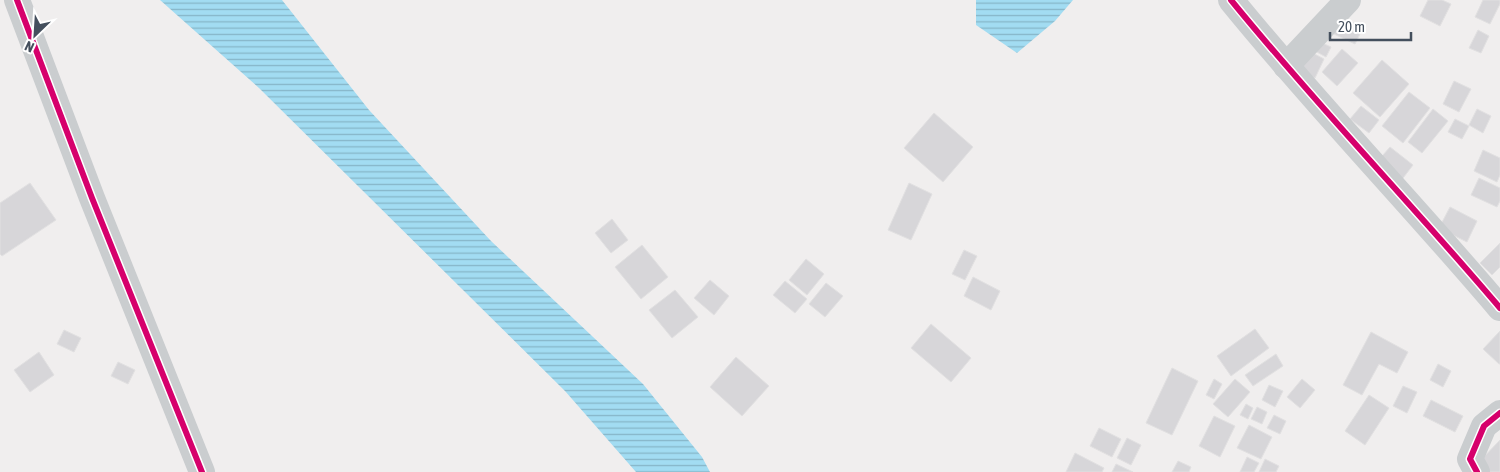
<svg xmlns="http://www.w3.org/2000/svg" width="1500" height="472" viewBox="0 0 1500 472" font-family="'Asap Condensed',sans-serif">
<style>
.water{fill:url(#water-rules)}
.building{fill:#d7d6d9;stroke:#e1e0e1}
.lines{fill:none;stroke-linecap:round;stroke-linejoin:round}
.street{stroke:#cacdcf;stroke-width:26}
.cycleway-casing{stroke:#fff;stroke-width:9}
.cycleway{stroke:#d6006c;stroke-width:6}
</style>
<defs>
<pattern id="water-rules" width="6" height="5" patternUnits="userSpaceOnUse" patternTransform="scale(1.25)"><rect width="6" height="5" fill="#a2dcf2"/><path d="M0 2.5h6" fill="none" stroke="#86b5c7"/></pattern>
</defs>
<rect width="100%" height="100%" fill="#f0eeee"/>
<g class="water">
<polygon points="160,0 282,0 369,110 491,241 643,384 702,457 710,472 636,472 565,391 259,88"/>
<polygon points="976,0 1073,0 1055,21 1017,53 976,25"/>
</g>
<g class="building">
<polygon points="1428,0 1442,0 1451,4 1440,26 1420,16"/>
<polygon points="1483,0 1500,0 1500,4 1490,24 1475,17"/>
<polygon points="1342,17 1363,28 1355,44 1334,34"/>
<polygon points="1478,30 1489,36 1481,53 1469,48"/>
<polygon points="1320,42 1331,47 1326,57 1315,51"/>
<polygon points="1342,49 1358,63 1337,86 1322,72"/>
<polygon points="1309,51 1324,59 1315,78 1299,71"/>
<polygon points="1382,60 1409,84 1380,117 1353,93"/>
<polygon points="1454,81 1471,89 1459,112 1443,104"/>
<polygon points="1409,92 1430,108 1403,143 1382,126"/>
<polygon points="1361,106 1379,120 1369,133 1350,119"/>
<polygon points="1433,109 1448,121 1422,153 1408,142"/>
<polygon points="1477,109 1491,116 1483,133 1469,125"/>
<polygon points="934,113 973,147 943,182 904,148"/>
<polygon points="1455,119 1469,126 1462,139 1448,132"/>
<polygon points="1390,147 1413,165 1400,182 1376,163"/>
<polygon points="1483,150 1500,158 1500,175 1497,182 1474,171"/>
<polygon points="1479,178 1500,188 1500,201 1497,207 1471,195"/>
<polygon points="30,183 56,220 2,256 0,254 0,203"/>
<polygon points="909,183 932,194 911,240 888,230"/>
<polygon points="1450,207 1477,221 1467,242 1439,228"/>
<polygon points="612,219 628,240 611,253 595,233"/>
<polygon points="1500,243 1500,267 1492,275 1480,263"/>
<polygon points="642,245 668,277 641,299 615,267"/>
<polygon points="964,250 977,256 965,280 952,274"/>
<polygon points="806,259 824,274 807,295 789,280"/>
<polygon points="973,277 1000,291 991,310 964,296"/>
<polygon points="710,280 729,296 714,315 694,298"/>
<polygon points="785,281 807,299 795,313 773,295"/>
<polygon points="826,283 843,296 825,317 809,304"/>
<polygon points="675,290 698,317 672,338 649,310"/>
<polygon points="931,324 971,358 951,382 911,348"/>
<polygon points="1255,329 1269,348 1231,376 1217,356"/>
<polygon points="64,330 81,338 74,352 57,344"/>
<polygon points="1500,331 1500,364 1499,364 1483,349"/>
<polygon points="1371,332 1408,352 1397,373 1379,364 1362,395 1343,385"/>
<polygon points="39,352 54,375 30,392 14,370"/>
<polygon points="1276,354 1283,366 1253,386 1245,375"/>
<polygon points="736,357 769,386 742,416 710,387"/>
<polygon points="118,362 135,370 128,384 111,376"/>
<polygon points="1438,364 1451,371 1443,387 1430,380"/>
<polygon points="1172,368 1198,381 1172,435 1146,423"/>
<polygon points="1214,379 1222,384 1214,399 1206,395"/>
<polygon points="1235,379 1250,392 1228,417 1213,404"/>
<polygon points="1302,379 1315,390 1300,408 1287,397"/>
<polygon points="1269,385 1283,391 1275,407 1262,400"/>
<polygon points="1403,386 1417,392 1407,413 1393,406"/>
<polygon points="1369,395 1389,408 1365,445 1345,431"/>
<polygon points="1431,400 1463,416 1455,432 1423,416"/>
<polygon points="1246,404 1253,408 1248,419 1240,415"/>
<polygon points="1257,407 1267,412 1262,424 1251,419"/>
<polygon points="1274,415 1286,421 1280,434 1267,428"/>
<polygon points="1214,416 1235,426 1220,457 1199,446"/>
<polygon points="1249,425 1272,437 1261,459 1237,448"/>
<polygon points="1099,428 1121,439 1112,457 1090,446"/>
<polygon points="1127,438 1141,445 1131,465 1117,458"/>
<polygon points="1500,440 1500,472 1483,472 1476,465"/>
<polygon points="1075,453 1104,468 1102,472 1066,472"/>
<polygon points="1247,457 1259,463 1254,472 1240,472"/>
<polygon points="1265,459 1279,466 1276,472 1259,472"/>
<polygon points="1178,461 1191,467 1189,472 1172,472"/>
<polygon points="1116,464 1133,472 1112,472"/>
</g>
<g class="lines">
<g class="street">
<polyline points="17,0 92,198 202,472"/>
<path d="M1231 0C1317 106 1412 204 1500 308"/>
<polyline points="1286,66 1348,0"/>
<polyline points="1477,472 1470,459 1484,426 1500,413"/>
</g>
<g class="cycleway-casing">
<g id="cycleway">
<polyline points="17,0 92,198 202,472"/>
<path d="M1231 0C1317 106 1412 204 1500 308"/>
<polyline points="1477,472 1470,459 1484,426 1500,413"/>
</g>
</g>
<use href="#cycleway" class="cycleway"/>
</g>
<g transform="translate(35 35) rotate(205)" stroke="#ffffff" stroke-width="4" paint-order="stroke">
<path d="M0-4L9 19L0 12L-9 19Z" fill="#444f5d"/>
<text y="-8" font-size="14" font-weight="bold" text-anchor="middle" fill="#444f5d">N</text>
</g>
<path d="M1330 32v8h81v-8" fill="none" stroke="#444f5d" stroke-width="2.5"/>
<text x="1338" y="32" font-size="15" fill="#444f5d" stroke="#ffffff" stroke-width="4" paint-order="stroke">20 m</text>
</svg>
